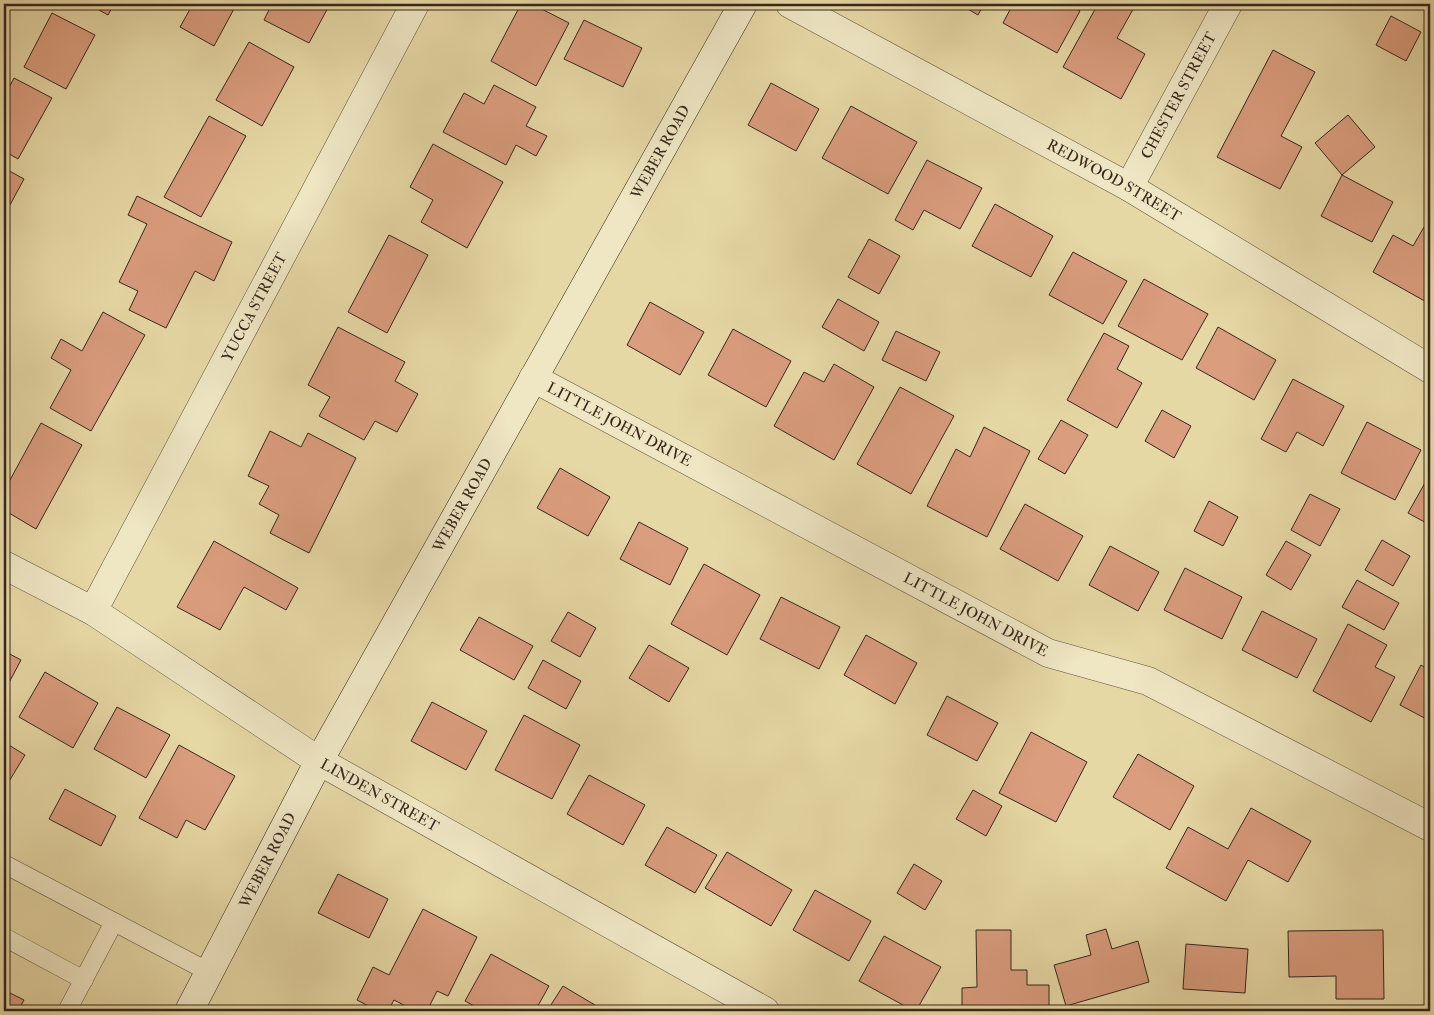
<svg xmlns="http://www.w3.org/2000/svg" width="1434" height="1015" viewBox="0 0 1434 1015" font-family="'IM FELL Double Pica',serif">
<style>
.building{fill:#da9d7e;stroke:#36271d}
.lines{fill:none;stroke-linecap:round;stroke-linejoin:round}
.lane-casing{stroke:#62533f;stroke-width:19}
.street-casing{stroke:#62533f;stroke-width:29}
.secondary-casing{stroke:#36271d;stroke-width:29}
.lane{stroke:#efe6c4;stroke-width:18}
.street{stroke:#efe6c4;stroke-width:28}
.secondary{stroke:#efe6c4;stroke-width:28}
.labels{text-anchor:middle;stroke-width:5;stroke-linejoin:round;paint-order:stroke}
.street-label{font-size:15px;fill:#36271d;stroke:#efe6c4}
</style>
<rect width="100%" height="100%" fill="#e6d8a5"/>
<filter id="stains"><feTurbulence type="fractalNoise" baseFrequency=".004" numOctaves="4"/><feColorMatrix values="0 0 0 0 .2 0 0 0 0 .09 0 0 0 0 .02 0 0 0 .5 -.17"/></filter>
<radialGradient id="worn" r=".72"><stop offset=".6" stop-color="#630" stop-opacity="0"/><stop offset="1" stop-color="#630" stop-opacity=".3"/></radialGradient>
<g class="building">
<polygon points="88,4 114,4 108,15"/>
<polygon points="193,4 230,4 235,7 214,46 180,27"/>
<polygon points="272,4 330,4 309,43 264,20"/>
<polygon points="521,4 532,4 569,23 536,86 491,61"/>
<polygon points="959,4 984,4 978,15"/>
<polygon points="1013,4 1067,4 1080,11 1057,53 1003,23"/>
<polygon points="1098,4 1136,4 1117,38 1145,54 1121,99 1063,67"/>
<polygon points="52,13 95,35 66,89 24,67"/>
<polygon points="1391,16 1421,32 1406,61 1376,45"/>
<polygon points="584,20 642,48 623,87 564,59"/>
<polygon points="249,42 294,67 262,126 216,100"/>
<polygon points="1273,50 1315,72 1281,136 1302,147 1280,189 1217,157"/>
<polygon points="14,78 52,98 18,159 4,151 4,97"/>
<polygon points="771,83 819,109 796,151 748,125"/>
<polygon points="494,85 536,107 526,126 547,136 536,156 516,145 506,165 443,132 464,93 484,104"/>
<polygon points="851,106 917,142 888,194 822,158"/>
<polygon points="1430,107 1430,141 1428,141 1425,108"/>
<polygon points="1348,115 1375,147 1342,175 1315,143"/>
<polygon points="209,116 246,136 201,217 164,197"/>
<polygon points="433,144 503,182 467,248 421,222 433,200 410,187"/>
<polygon points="927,160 982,188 960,229 924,210 913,230 895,220"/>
<polygon points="4,168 24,179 4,216"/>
<polygon points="1342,175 1393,202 1372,242 1321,216"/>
<polygon points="137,196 232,242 214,281 195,271 166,328 129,310 138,291 119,282 147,224 128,215"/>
<polygon points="995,204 1053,236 1031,277 972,246"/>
<polygon points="1424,227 1430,231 1430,304 1373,272 1393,235 1413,246"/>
<polygon points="389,235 428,255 387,333 348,312"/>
<polygon points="869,239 900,256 879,294 848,277"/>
<polygon points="1073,252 1127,281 1103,324 1049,295"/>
<polygon points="1144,279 1208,314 1182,360 1118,326"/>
<polygon points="838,299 879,322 864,351 822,327"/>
<polygon points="650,302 704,332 680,375 627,345"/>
<polygon points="103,312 145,335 91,431 50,408 71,370 51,358 61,339 82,351"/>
<polygon points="338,327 405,362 395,381 418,394 397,432 375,421 364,440 319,416 330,397 308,385"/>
<polygon points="1218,327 1276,360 1254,400 1196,368"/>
<polygon points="733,329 791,361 766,407 708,375"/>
<polygon points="896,331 940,352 926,381 882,360"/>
<polygon points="1104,333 1129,346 1117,369 1142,383 1117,428 1067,400"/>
<polygon points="834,364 874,387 834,460 774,426 804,372 824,382"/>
<polygon points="1293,379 1344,406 1323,446 1297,432 1286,452 1261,439"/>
<polygon points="900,387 954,416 911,494 857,464"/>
<polygon points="1162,410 1191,426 1174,458 1145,441"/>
<polygon points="1061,420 1088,435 1065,474 1038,459"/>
<polygon points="1367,422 1421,450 1395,500 1341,473"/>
<polygon points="41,423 82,445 36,529 4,510 4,491"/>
<polygon points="984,427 1030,451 987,537 927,506 956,449 970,457"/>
<polygon points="270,431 301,447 308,433 356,458 309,553 270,533 279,515 259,504 269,486 248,476"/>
<polygon points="560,468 610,497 588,536 537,508"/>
<polygon points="1430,474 1430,525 1408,513"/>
<polygon points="1310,494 1340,509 1320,546 1291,530"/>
<polygon points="1209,501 1238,517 1223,546 1194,531"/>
<polygon points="1025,504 1083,536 1058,581 1000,549"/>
<polygon points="639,522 688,548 670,585 620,559"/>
<polygon points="1382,540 1410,556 1393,586 1365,570"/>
<polygon points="214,541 298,588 286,610 244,587 220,630 177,607"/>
<polygon points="1286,541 1311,555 1291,590 1266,575"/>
<polygon points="1110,546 1159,572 1138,611 1089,585"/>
<polygon points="704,564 760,595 727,655 671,624"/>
<polygon points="1185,568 1242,597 1222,639 1164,610"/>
<polygon points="1357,580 1399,603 1384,630 1342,607"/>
<polygon points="781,597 840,627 819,669 760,639"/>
<polygon points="1262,611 1317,639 1297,678 1242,650"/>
<polygon points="568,612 596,628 580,657 551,641"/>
<polygon points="479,617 533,646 514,680 460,650"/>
<polygon points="1348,624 1387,645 1375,667 1395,677 1371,722 1313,691"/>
<polygon points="866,635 917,663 895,704 844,675"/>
<polygon points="649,645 689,668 669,702 629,678"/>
<polygon points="4,651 21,660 4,692"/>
<polygon points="543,660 581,681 566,709 528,688"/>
<polygon points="1421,665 1430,671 1430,721 1400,705"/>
<polygon points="45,672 98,703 73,748 19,717"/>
<polygon points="947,696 998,723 977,761 927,735"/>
<polygon points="432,702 487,731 466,770 411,741"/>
<polygon points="117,707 170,735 146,778 94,749"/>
<polygon points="524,715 580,745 552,799 495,770"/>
<polygon points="1031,732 1087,762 1056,822 999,793"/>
<polygon points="4,742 25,755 8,783 4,780"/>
<polygon points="179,745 235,776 205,830 186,820 177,838 139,818"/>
<polygon points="1138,754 1194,786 1170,830 1113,797"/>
<polygon points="589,775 645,805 623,845 567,814"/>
<polygon points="65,789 116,816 101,846 49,819"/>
<polygon points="973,790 1002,806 986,836 956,819"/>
<polygon points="1251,808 1311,841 1288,882 1248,860 1226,901 1166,868 1188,827 1228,849"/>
<polygon points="667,827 717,855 695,893 645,865"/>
<polygon points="727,852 792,890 771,926 705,888"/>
<polygon points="914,864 942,881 925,910 897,893"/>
<polygon points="338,874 388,899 369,938 318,913"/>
<polygon points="815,890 871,921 849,961 793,930"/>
<polygon points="423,909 477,937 448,996 437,991 427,1011 415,1011 394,1000 388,1011 378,1011 357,1000 373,967 389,975"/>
<polygon points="1106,929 1112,949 1138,941 1149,982 1066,1006 1054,965 1091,955 1086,935"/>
<polygon points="976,930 1011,930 1011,970 1027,970 1027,985 1049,985 1049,1011 962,1011 962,988 977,987"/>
<polygon points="1383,930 1384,999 1336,999 1336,976 1289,977 1288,931"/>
<polygon points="884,936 941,967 916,1011 914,1011 859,981"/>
<polygon points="1186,944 1248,949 1245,993 1183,989"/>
<polygon points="491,954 549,986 535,1011 484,1011 465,1001"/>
<polygon points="563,986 605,1011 547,1011"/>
<polygon points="4,990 24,1000 18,1011 4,1011"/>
</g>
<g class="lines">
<g class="lane-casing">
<g id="lane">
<polyline points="4,864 209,972"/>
<polyline points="4,937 84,980"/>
<polyline points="67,1011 114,922"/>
</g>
</g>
<g class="street-casing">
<g id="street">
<path id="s1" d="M790 4 1129 187 1430 369"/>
<path id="s2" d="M1129 187 1228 4"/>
<path id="s3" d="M533 378 1048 653 1148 681 1430 827"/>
<path id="s4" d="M4 565 93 611 319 761 765 1011"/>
<path id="s5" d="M93 611 415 4"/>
</g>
</g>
<g class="secondary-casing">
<g id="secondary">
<path id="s6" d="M189 1011 319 761 743 4"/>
</g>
</g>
<use href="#lane" class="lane"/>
<use href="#street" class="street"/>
<use href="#secondary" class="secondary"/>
</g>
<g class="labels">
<g class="street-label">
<text dy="5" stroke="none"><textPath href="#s2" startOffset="104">CHESTER STREET</textPath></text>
<text dy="5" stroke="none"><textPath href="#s6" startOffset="980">WEBER ROAD</textPath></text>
<text dy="5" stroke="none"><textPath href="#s1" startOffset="369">REDWOOD STREET</textPath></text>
<text dy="5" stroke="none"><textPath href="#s5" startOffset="344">YUCCA STREET</textPath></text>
<text dy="5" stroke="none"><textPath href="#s3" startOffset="98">LITTLE JOHN DRIVE</textPath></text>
<text dy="5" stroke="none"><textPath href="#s6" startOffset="575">WEBER ROAD</textPath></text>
<text dy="5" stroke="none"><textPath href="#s3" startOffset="502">LITTLE JOHN DRIVE</textPath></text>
<text dy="5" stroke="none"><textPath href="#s4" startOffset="441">LINDEN STREET</textPath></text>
<text dy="5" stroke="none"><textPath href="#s6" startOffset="170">WEBER ROAD</textPath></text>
</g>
</g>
<rect width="1434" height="1015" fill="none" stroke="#e6d8a5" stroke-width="20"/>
<rect x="5" y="5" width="1424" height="1005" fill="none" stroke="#36271d" stroke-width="2.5"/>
<rect x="10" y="10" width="1414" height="995" fill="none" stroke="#36271d"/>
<rect width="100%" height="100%" filter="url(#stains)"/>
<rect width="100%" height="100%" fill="url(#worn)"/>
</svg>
